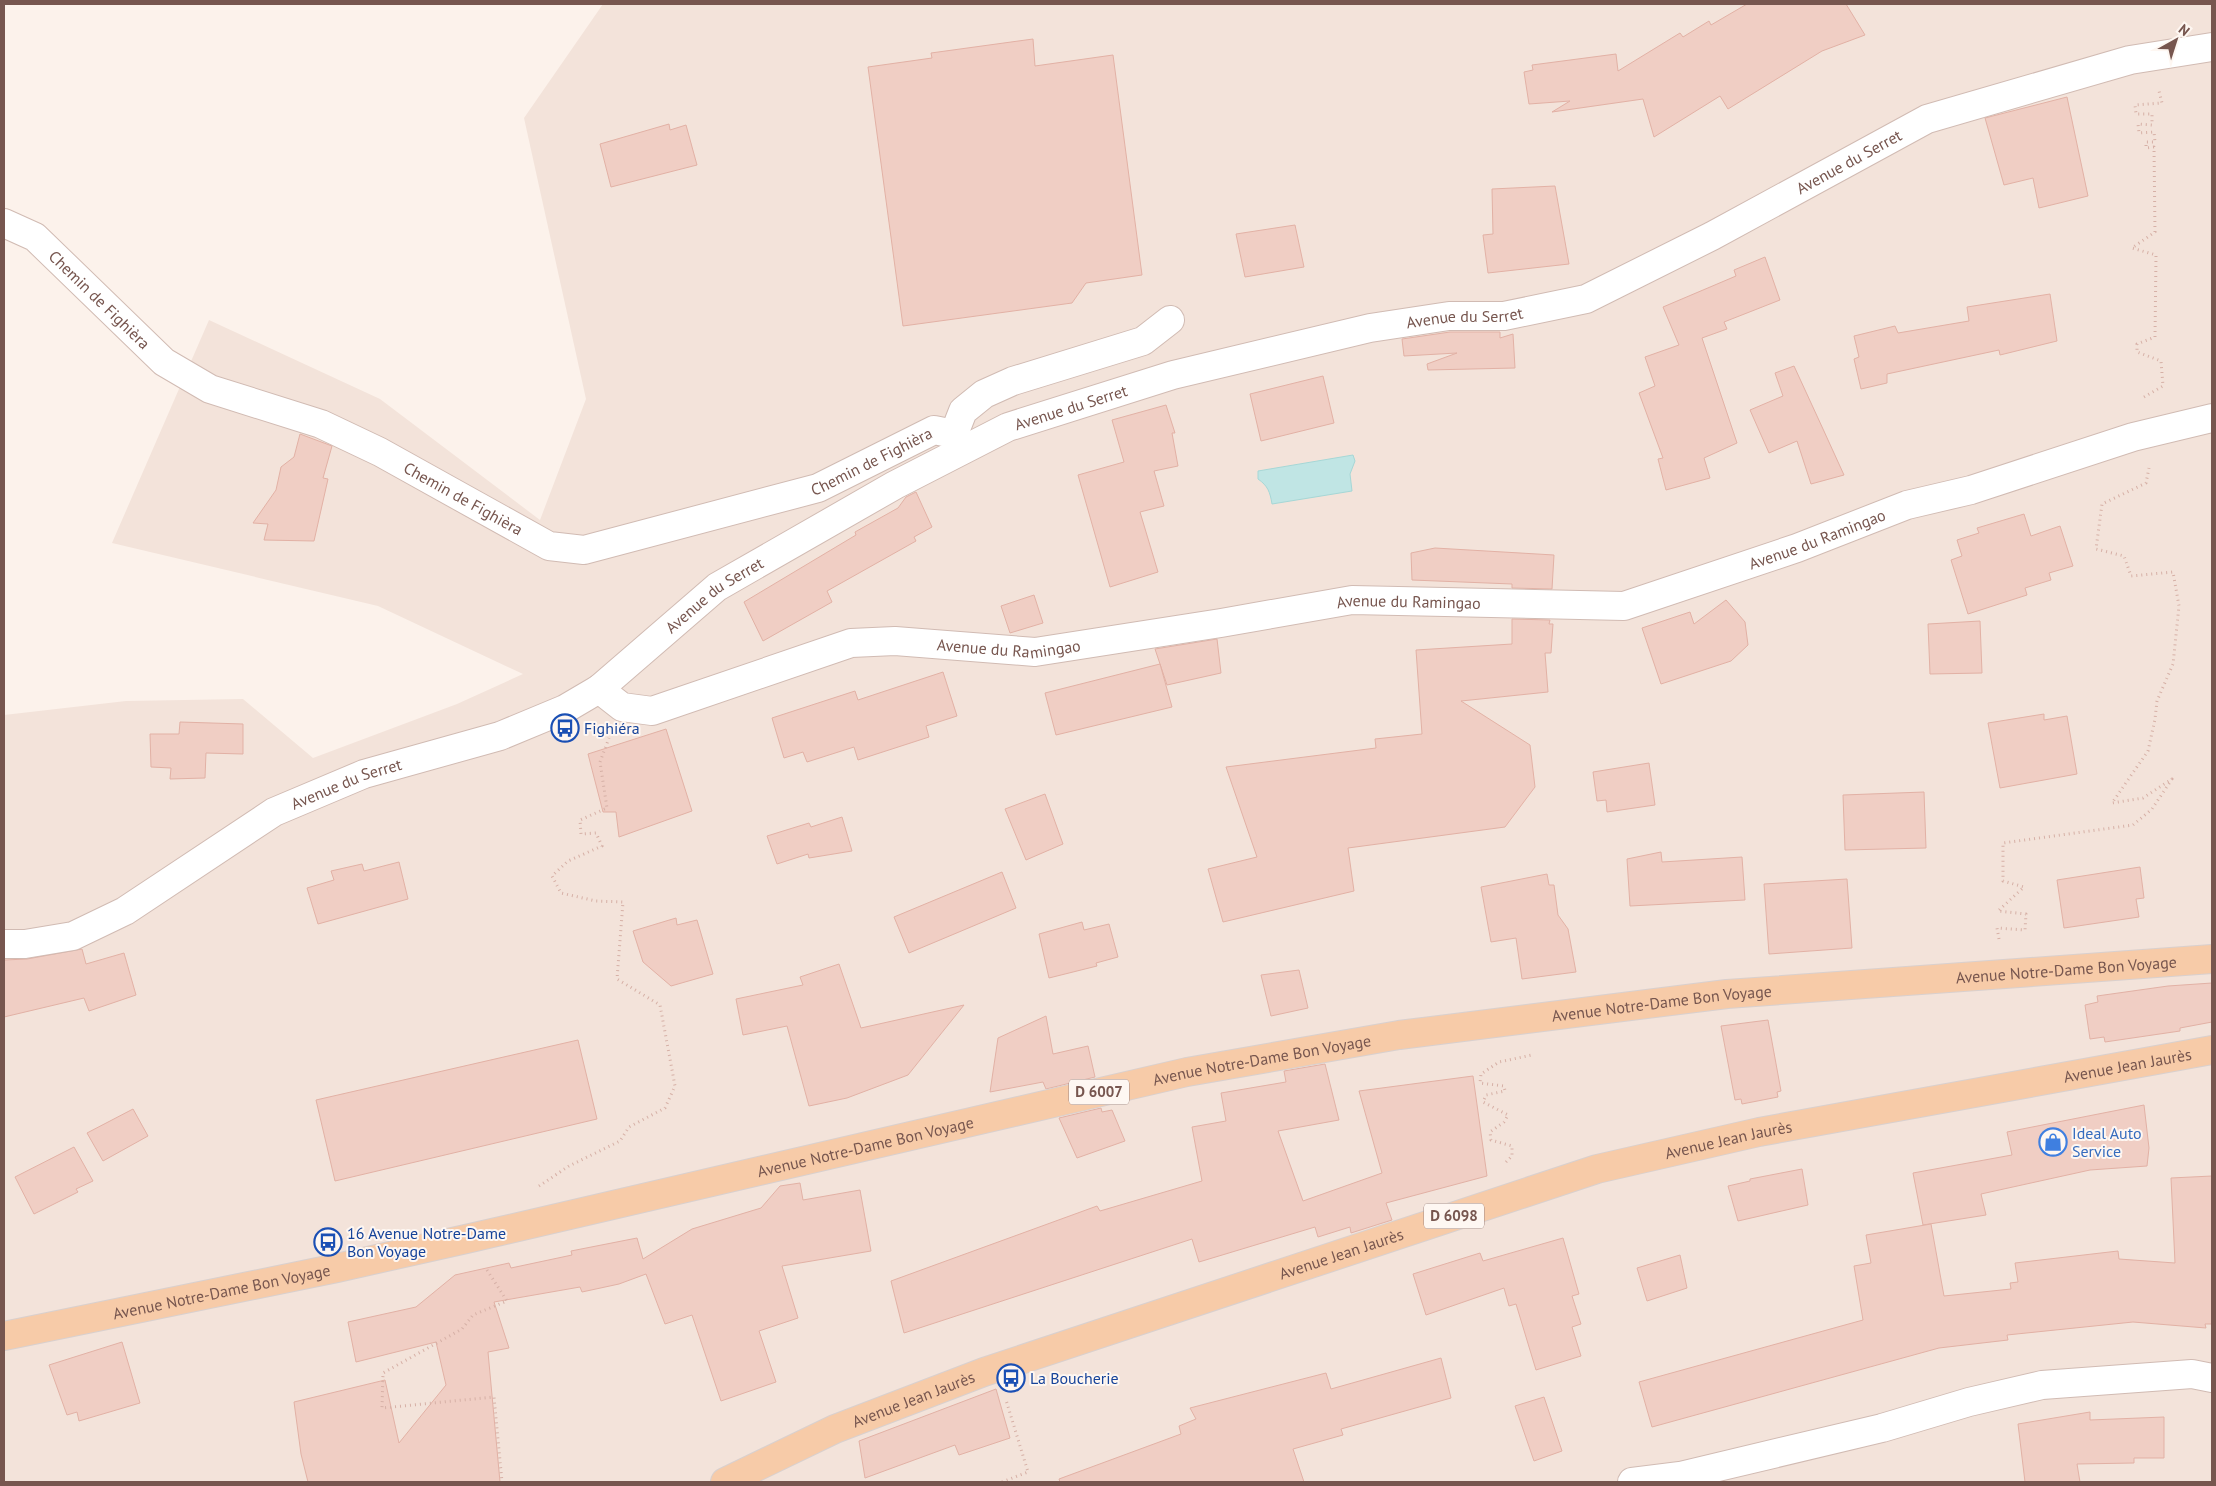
<svg xmlns="http://www.w3.org/2000/svg" width="2216" height="1486" viewBox="0 0 2216 1486" font-family="'PT Sans',sans-serif">
<style>
.residential{fill:#f3e3da}
.water{fill:#c0e5e4;stroke:#a6d7d6}
.building{fill:#f0cec4;stroke:#e2b1a5}
.lines{fill:none;stroke-linecap:round;stroke-linejoin:round}
.minor-casing{stroke:#d1bbb3;stroke-width:30}
.major-casing{stroke:#d9d0ce;stroke-width:30}
.path{stroke:#d6b0a6;stroke-width:3;stroke-dasharray:1 4;stroke-linecap:butt}
.minor{stroke:#fff;stroke-width:28}
.major{stroke:#f7cba8;stroke-width:28}
.labels{text-anchor:middle;stroke-width:4;stroke-linejoin:round;paint-order:stroke}
.shield{fill:#fef7f2;stroke:#a08680;stroke-width:1}
.shield-label{font-size:15px;font-weight:bold;fill:#77564f}
.street-label{font-size:16px;fill:#77564f;stroke:#fef7f2}
.transit-label{font-size:16px;fill:#164399;stroke:#fef7f2;text-anchor:start}
.shop-label{font-size:16px;fill:#366cbe;stroke:#fef7f2;text-anchor:start}
</style>
<rect width="100%" height="100%" fill="#fcf2eb"/>
<polygon class="residential" points="603,4 2212,4 2212,1482 4,1482 4,715 126,701 243,699 313,758 457,704 523,674 378,606 112,543 209,320 380,399 540,520 586,399 524,118"/>
<path class="water" d="M1353 455 1355 461 1350 474 1352 491 1272 504C1270 492 1268 486 1258 479V471Z"/>
<g class="building">
<polygon points="1747,4 1846,4 1865,35 1822,51 1728,109 1720,96 1654,137 1643,99 1552,112 1570,101 1529,104 1524,72 1533,70 1532,65 1616,54 1618,71 1680,33 1683,37 1709,21 1711,25"/>
<polygon points="1033,39 1035,66 1113,55 1142,275 1086,283 1072,303 903,326 868,67 932,58 931,53"/>
<polygon points="2067,97 2088,196 2039,208 2033,178 2004,185 1985,118"/>
<polygon points="669,124 670,130 686,125 697,165 611,187 600,144"/>
<polygon points="1555,186 1569,264 1488,273 1483,235 1493,234 1492,189"/>
<polygon points="1295,225 1304,267 1245,277 1236,234"/>
<polygon points="1765,257 1780,300 1724,322 1727,329 1702,338 1737,443 1704,458 1710,478 1666,490 1658,459 1663,458 1639,393 1655,386 1645,357 1679,345 1663,307 1736,276 1734,270"/>
<polygon points="2050,294 2057,341 2000,355 1999,350 1887,374 1887,383 1861,389 1854,359 1859,357 1854,336 1895,326 1898,333 1969,321 1967,307"/>
<polygon points="1450,332 1500,332 1500,338 1513,334 1515,368 1428,370 1427,364 1457,353 1404,356 1402,339"/>
<polygon points="1794,366 1823,429 1844,475 1811,484 1797,441 1769,453 1750,410 1783,396 1775,373"/>
<polygon points="1323,376 1334,423 1261,441 1250,394"/>
<polygon points="1166,405 1175,433 1172,433 1178,466 1154,471 1164,506 1140,512 1158,572 1110,587 1078,475 1124,462 1112,420"/>
<polygon points="300,434 332,446 323,478 328,479 314,541 264,540 268,524 253,523 276,490 281,467 294,457"/>
<polygon points="916,492 932,527 914,537 916,541 827,591 832,602 763,641 744,602 856,535 855,532 898,508 906,497"/>
<polygon points="2024,514 2031,536 2060,526 2073,566 2049,573 2051,580 2025,588 2027,595 1968,614 1951,560 1962,556 1957,540 1979,533 1977,528"/>
<polygon points="1435,548 1554,555 1552,589 1512,588 1512,584 1412,580 1411,553"/>
<polygon points="1034,595 1043,623 1010,633 1001,606"/>
<polygon points="1726,600 1745,622 1748,645 1731,661 1661,684 1642,628 1690,612 1694,624"/>
<polygon points="1512,619 1550,620 1549,624 1553,624 1551,653 1545,653 1548,692 1461,701 1530,745 1535,787 1505,827 1348,848 1354,891 1223,922 1208,869 1257,857 1226,767 1376,748 1375,739 1422,734 1416,650 1512,644"/>
<polygon points="1980,621 1982,673 1930,674 1928,624"/>
<polygon points="1217,639 1221,673 1167,685 1155,649"/>
<polygon points="1160,664 1172,707 1056,735 1045,693"/>
<polygon points="943,672 957,716 926,726 929,737 858,760 854,747 807,762 803,752 784,758 772,718 855,691 858,700"/>
<polygon points="2044,714 2044,720 2067,716 2077,774 2000,788 1988,723"/>
<polygon points="180,722 243,724 243,754 206,753 205,778 170,779 171,768 151,767 150,734 179,734"/>
<polygon points="666,729 692,811 619,837 616,812 603,812 588,754"/>
<polygon points="1649,763 1655,805 1607,812 1606,800 1597,801 1593,772"/>
<polygon points="1924,792 1926,848 1845,850 1843,795"/>
<polygon points="1045,794 1063,844 1026,860 1005,809"/>
<polygon points="842,817 852,851 809,858 808,854 777,864 767,836 809,823 811,827"/>
<polygon points="1661,852 1662,862 1742,857 1745,900 1630,906 1627,859"/>
<polygon points="399,862 408,899 318,924 307,888 334,880 331,871 362,864 364,871"/>
<polygon points="2140,867 2144,898 2136,899 2139,917 2064,928 2057,880"/>
<polygon points="1002,872 1016,908 909,953 894,917"/>
<polygon points="1547,874 1549,885 1554,885 1558,915 1568,929 1576,972 1522,979 1516,938 1491,942 1481,887"/>
<polygon points="1847,879 1852,948 1769,954 1764,884"/>
<polygon points="676,918 677,925 697,920 713,974 671,986 643,962 633,931"/>
<polygon points="1082,922 1084,930 1109,924 1118,957 1096,963 1097,966 1049,978 1039,934"/>
<polygon points="82,949 86,964 124,953 136,995 89,1011 84,998 4,1017 4,960 27,959"/>
<polygon points="839,964 861,1028 964,1005 908,1075 847,1098 809,1106 787,1026 743,1035 736,999 803,985 800,977"/>
<polygon points="1299,970 1308,1008 1271,1016 1261,975"/>
<polygon points="2212,983 2212,1022 2180,1028 2180,1031 2105,1042 2104,1037 2090,1039 2085,1005 2098,1002 2097,996 2168,986"/>
<polygon points="1046,1016 1053,1054 1088,1046 1095,1077 1046,1089 1043,1082 990,1092 998,1038"/>
<polygon points="1768,1020 1781,1091 1777,1092 1778,1097 1742,1104 1741,1099 1735,1100 1721,1026"/>
<polygon points="578,1040 597,1119 335,1181 316,1100"/>
<polygon points="1325,1064 1339,1120 1278,1131 1303,1201 1382,1173 1359,1091 1473,1076 1487,1176 1386,1203 1392,1220 1351,1233 1350,1227 1318,1237 1315,1227 1199,1262 1192,1239 904,1333 891,1281 1097,1206 1100,1211 1202,1181 1192,1127 1226,1121 1221,1093 1286,1082 1284,1071"/>
<polygon points="2144,1105 2149,1148 2147,1166 2090,1170 1981,1194 1986,1215 1923,1225 1913,1173 2012,1155 2007,1132"/>
<polygon points="1101,1108 1102,1112 1112,1110 1125,1141 1077,1158 1059,1118"/>
<polygon points="133,1109 148,1136 103,1161 87,1133"/>
<polygon points="74,1147 93,1181 76,1189 78,1192 34,1214 15,1177"/>
<polygon points="1802,1169 1808,1205 1738,1221 1728,1186 1750,1181 1750,1179"/>
<polygon points="2212,1176 2212,1324 2205,1324 2206,1328 2133,1322 2007,1335 2008,1340 1939,1348 1652,1427 1639,1382 1863,1320 1854,1266 1871,1263 1866,1235 1931,1224 1944,1296 2011,1289 2010,1283 2018,1282 2015,1263 2118,1251 2119,1259 2175,1263 2171,1178"/>
<polygon points="800,1183 803,1200 860,1190 871,1251 782,1266 798,1318 759,1331 776,1382 721,1401 692,1315 665,1324 646,1274 619,1284 582,1292 580,1287 494,1302 509,1348 488,1352 500,1482 308,1482 301,1454 294,1402 385,1380 399,1443 446,1385 436,1342 356,1362 348,1322 416,1307 455,1275 509,1263 511,1268 572,1255 571,1251 637,1238 643,1259 692,1229 761,1208 780,1186"/>
<polygon points="1563,1238 1579,1294 1572,1296 1581,1324 1572,1327 1581,1356 1536,1370 1516,1304 1509,1306 1504,1288 1426,1315 1413,1274 1480,1253 1483,1261"/>
<polygon points="1680,1255 1687,1288 1647,1301 1637,1268"/>
<polygon points="122,1342 140,1403 79,1421 77,1412 67,1415 49,1365"/>
<polygon points="1441,1358 1451,1398 1341,1429 1343,1435 1293,1449 1304,1482 1060,1482 1059,1479 1181,1434 1179,1426 1196,1419 1190,1408 1326,1373 1331,1389"/>
<polygon points="996,1389 1010,1438 959,1455 955,1445 865,1478 859,1441"/>
<polygon points="1544,1397 1562,1451 1534,1461 1515,1406"/>
<polygon points="2090,1412 2090,1420 2164,1417 2164,1458 2134,1458 2134,1463 2077,1464 2080,1482 2025,1482 2018,1424"/>
</g>
<g class="lines">
<g class="minor-casing">
<g id="minor">
<path id="s1" d="M4 223 35 237 164 362 210 389 321 424 380 452 549 546 584 550 818 488 934 430 954 434 962 450"/>
<polyline points="954,434 963,411 984,394 1013,381 1143,341 1170,320"/>
<path id="s2" d="M599 689 622 707 652 711 851 643 895 641 1035 652 1221 623 1352 600 1624 606 1797 548 1907 505 1971 490 2133 437 2212 418"/>
<path id="s3" d="M4 944H25L73 936 125 911 274 812 364 774 500 736 565 709 599 689 717 587 895 485 1008 427 1173 375 1370 328 1449 316H1504L1586 299 1712 236 1927 119 2130 60 2212 47"/>
<polyline points="1632,1482 1680,1476 1882,1428 1969,1402 2042,1385 2192,1374 2212,1378"/>
</g>
</g>
<g class="major-casing">
<g id="major">
<path id="s4" d="M4 1336 337 1268 466 1239 1187 1072 1399 1035 1727 994 2212 959"/>
<path id="s5" d="M725 1482 835 1429 984 1372 1597 1169 1759 1132 2212 1050"/>
</g>
</g>
<g class="path">
<polyline points="2144,397 2163,386 2161,361 2137,352 2137,344 2155,337 2156,255 2132,248 2155,232 2154,147 2146,148 2146,142 2155,142 2154,132 2139,133 2138,124 2152,125 2152,114 2136,114 2135,105 2162,103 2159,91 2157,91"/>
<polyline points="1999,939 1997,928 2025,930 2026,914 1998,911 2024,887 2003,881 2003,843 2133,825 2152,809 2172,779 2143,798 2112,803 2148,751 2155,719 2157,701 2173,664 2179,606 2173,572 2131,576 2124,556 2096,549 2102,504 2146,483 2149,468"/>
<polyline points="1506,1162 1512,1156 1512,1146 1491,1140 1490,1132 1504,1122 1508,1115 1483,1102 1486,1095 1505,1091 1504,1086 1480,1083 1481,1074 1499,1062 1532,1055"/>
<polyline points="539,1186 569,1166 620,1141 629,1127 665,1108 675,1086 660,1005 617,979 623,902 596,901 561,893 552,876 568,861 602,846 596,833 581,834 580,820 607,808 600,762 609,738"/>
<polyline points="487,1270 507,1301 473,1315 462,1329 383,1373 382,1408 494,1397 502,1482"/>
<polyline points="1002,1482 1028,1472 1006,1400"/>
</g>
<use href="#minor" class="minor"/>
<use href="#major" class="major"/>
</g>
<defs>
<g id="bus-ring" transform="scale(1.4375)"><circle r="9.5" fill="#fef7f2" stroke="#1a4fb4" stroke-width="1.5"/><path d="M-5-6H5V4H4V6H2V4H-2V6H-4V4H-5ZM-3.5-4V0h7V-4ZM-3.5 1.2v1.5H-2V1.2ZM2 1.2v1.5H3.5V1.2Z" fill="#1a4fb4"/></g>
<g id="shop-ring" transform="scale(1.4375)"><circle r="9.5" fill="#fef7f2" stroke="#3f7fe0" stroke-width="1.5"/><path d="M-5-2.5h2.3a2.7 3.5 0 0 1 5.4 0H5L5.5 6h-11ZM-1.5-2.5h3a1.5 2.3 0 0 0-3 0Z" fill="#3f7fe0"/></g>
</defs>
<g fill-rule="evenodd">
<use href="#bus-ring" x="565" y="728"/>
<use href="#shop-ring" x="2053" y="1142"/>
<use href="#bus-ring" x="328" y="1242"/>
<use href="#bus-ring" x="1011" y="1378"/>
</g>
<g class="labels">
<g class="shield">
<rect x="1069" y="1079.5" width="60" height="25" rx="4"/>
<rect x="1424" y="1203.5" width="60" height="25" rx="4"/>
</g>
<g class="shield-label">
<text x="1099" y="1097">D 6007</text>
<text x="1454" y="1221">D 6098</text>
</g>
<g class="street-label">
<text dy="6" stroke="none"><textPath href="#s3" startOffset="2034">Avenue du Serret</textPath></text>
<text dy="6" stroke="none"><textPath href="#s1" startOffset="124">Chemin de Fighièra</textPath></text>
<text dy="6" stroke="none"><textPath href="#s3" startOffset="1614">Avenue du Serret</textPath></text>
<text dy="6" stroke="none"><textPath href="#s3" startOffset="1209">Avenue du Serret</textPath></text>
<text dy="6" stroke="none"><textPath href="#s1" startOffset="979">Chemin de Fighièra</textPath></text>
<text dy="6" stroke="none"><textPath href="#s1" startOffset="544">Chemin de Fighièra</textPath></text>
<text dy="6" stroke="none"><textPath href="#s2" startOffset="1252">Avenue du Ramingao</textPath></text>
<text dy="6" stroke="none"><textPath href="#s3" startOffset="804">Avenue du Serret</textPath></text>
<text dy="6" stroke="none"><textPath href="#s2" startOffset="832">Avenue du Ramingao</textPath></text>
<text dy="6" stroke="none"><textPath href="#s2" startOffset="428">Avenue du Ramingao</textPath></text>
<text dy="6" stroke="none"><textPath href="#s3" startOffset="384">Avenue du Serret</textPath></text>
<text dy="6" stroke="none"><textPath href="#s4" startOffset="2098">Avenue Notre-Dame Bon Voyage</textPath></text>
<text dy="6" stroke="none"><textPath href="#s4" startOffset="1692">Avenue Notre-Dame Bon Voyage</textPath></text>
<text dy="6" stroke="none"><textPath href="#s4" startOffset="1288">Avenue Notre-Dame Bon Voyage</textPath></text>
<text dy="6" stroke="none"><textPath href="#s5" startOffset="1468">Avenue Jean Jaurès</textPath></text>
<text dy="6" stroke="none"><textPath href="#s5" startOffset="1062">Avenue Jean Jaurès</textPath></text>
<text dy="6" stroke="none"><textPath href="#s4" startOffset="882">Avenue Notre-Dame Bon Voyage</textPath></text>
<text dy="6" stroke="none"><textPath href="#s5" startOffset="658">Avenue Jean Jaurès</textPath></text>
<text dy="6" stroke="none"><textPath href="#s4" startOffset="222">Avenue Notre-Dame Bon Voyage</textPath></text>
<text dy="6" stroke="none"><textPath href="#s5" startOffset="206">Avenue Jean Jaurès</textPath></text>
</g>
<g class="transit-label">
<text x="584" y="734">Fighiéra</text>
<text x="347" y="1239">16 Avenue Notre-Dame<tspan x="347" dy="18">Bon Voyage</tspan></text>
<text x="1030" y="1384">La Boucherie</text>
</g>
<g class="shop-label">
<text x="2072" y="1139">Ideal Auto<tspan x="2072" dy="18">Service</tspan></text>
</g>
</g>
<rect width="2216" height="1486" fill="none" stroke="#77564f" stroke-width="10"/>
<g transform="translate(2176 40) rotate(39)" stroke="#fef7f2" stroke-width="4" paint-order="stroke">
<path d="M0-4L9 19L0 12L-9 19Z" fill="#77564f"/>
<text y="-8" font-size="14" font-weight="bold" text-anchor="middle" fill="#77564f">N</text>
</g>
</svg>
